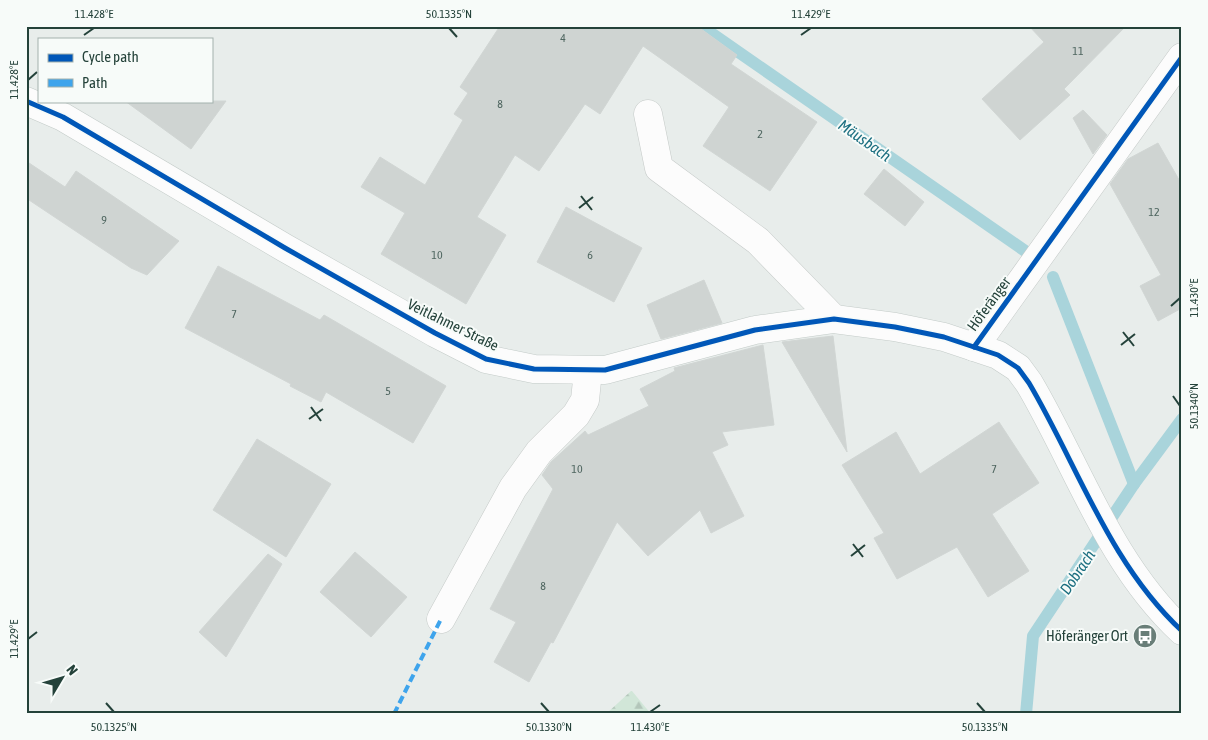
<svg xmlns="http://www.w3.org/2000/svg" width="1208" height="740" viewBox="0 0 1208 740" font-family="'Asap Condensed',sans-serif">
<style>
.forest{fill:url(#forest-firs)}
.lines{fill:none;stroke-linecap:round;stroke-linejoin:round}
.stream{stroke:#a9d4db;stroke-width:12}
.building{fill:#cfd4d2;stroke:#d1d6d4}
.street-casing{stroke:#c5cac8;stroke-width:29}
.secondary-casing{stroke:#c3cbc8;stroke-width:29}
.street{stroke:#fcfcfc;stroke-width:28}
.secondary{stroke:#fcfcfc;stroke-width:28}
.quiet{stroke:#3ea4ec;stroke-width:4;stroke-dasharray:8 4;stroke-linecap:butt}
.cycleway-casing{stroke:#f7fbf9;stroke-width:8}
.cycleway{stroke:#0057b8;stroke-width:5}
.ticks{fill:none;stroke:#24423a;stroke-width:2}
.labels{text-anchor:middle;stroke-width:4;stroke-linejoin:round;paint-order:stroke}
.number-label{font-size:12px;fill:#506761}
.street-label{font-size:15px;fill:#24423a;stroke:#f7fbf9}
.poi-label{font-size:15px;fill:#24423a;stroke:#f7fbf9;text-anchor:end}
.water-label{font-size:16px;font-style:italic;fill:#1c6f80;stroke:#f7fbf9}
.neatline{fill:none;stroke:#24423a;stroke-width:2}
.ticks-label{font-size:12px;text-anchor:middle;fill:#24423a}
</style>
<defs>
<pattern id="forest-firs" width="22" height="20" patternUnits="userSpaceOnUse" patternTransform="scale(1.25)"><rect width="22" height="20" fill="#d1e6d8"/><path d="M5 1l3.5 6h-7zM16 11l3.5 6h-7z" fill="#b3c6ba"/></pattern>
</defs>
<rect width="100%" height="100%" fill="#e8edeb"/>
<polygon class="forest" points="632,691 651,714 606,714 631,691"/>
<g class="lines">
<g class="stream">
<polyline points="701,26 1028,253"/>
<polyline points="1053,277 1134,484"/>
<polyline points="1026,714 1033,636 1134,484 1182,419"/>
</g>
</g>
<g class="building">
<polygon points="500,26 697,26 737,55 731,64 817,122 770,191 703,146 729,107 643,46 600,114 585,104 539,171 515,155 477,217 506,235 466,304 381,254 405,213 361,187 380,157 425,185 463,120 454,114 468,93 460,87"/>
<polygon points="1029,26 1126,26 1064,89 1070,95 1020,140 982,99 1044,42"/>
<polygon points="125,101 226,101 191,149"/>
<polygon points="1083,110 1107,135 1093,154 1073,118"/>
<polygon points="1158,143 1182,185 1182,312 1180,309 1158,321 1140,286 1161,275 1110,184 1128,159"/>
<polygon points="26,161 65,187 76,171 179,241 147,275 131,268 26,198"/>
<polygon points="884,169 924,202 905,226 864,194"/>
<polygon points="566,207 642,248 614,302 537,262"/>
<polygon points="218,266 320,320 324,315 446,386 413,443 326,392 321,402 290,386 291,384 185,328"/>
<polygon points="704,280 722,323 661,339 647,305"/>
<polygon points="833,336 847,452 782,342"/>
<polygon points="763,345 774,425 722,432 728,445 712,452 744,516 711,533 700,510 648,556 617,522 553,643 551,642 529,682 494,662 516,622 490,609 553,489 542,475 551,462 585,431 588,435 649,406 640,389 675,371 674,368"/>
<polygon points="999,422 1039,483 992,514 1029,571 988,597 957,547 897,579 874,538 884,533 842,465 896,432 920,474"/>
<polygon points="257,439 331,484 286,557 213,510"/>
<polygon points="355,552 407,597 371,637 320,592"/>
<polygon points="268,554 282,564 226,657 199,632"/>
</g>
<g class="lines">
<g class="street-casing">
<g id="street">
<polyline points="648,114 659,168 758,241 834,319"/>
<polyline points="974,347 1182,57"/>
<polyline points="441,619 513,488 539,452 576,415 585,400 588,371"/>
</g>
</g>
<g class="secondary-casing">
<path id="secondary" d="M26 101 63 117 285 248 435 333 486 359 534 369 605 370 755 330 834 319 895 327 944 337 998 355 1018 368 1029 383C1078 466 1109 563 1182 631"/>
</g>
<use href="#street" class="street"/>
<use href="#secondary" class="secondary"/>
<polyline class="quiet" points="394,714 441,619"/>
<g class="cycleway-casing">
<g id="cycleway">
<path d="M26 101 63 117 285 248 435 333 486 359 534 369 605 370 755 330 834 319 895 327 944 337 998 355 1018 368 1029 383C1078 466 1109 563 1182 631"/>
<polyline points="974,347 1182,57"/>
</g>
</g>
<use href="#cycleway" class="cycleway"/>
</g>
<path class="ticks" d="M449 28 457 37M84 35 94 28M801 35 811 28M28 80 37 72M581 196 592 210M579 208 593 197M1171 306 1180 298M1123 332 1134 346M1121 345 1135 334M1173 396 1180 406M311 407 321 421M309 419 323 409M853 544 863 557M851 556 865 545M28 639 37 632M106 703 114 712M541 703 549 712M977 703 985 712M650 712 660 705"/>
<defs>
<g id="bus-disc" transform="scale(1.25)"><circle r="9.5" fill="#697e78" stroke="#f7fbf9"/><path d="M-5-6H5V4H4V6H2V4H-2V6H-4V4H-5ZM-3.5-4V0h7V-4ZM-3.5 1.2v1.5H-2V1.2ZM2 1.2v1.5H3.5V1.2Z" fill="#fff"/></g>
</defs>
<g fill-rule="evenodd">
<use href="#bus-disc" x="1145" y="636"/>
</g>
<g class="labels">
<g class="number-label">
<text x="563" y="42">4</text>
<text x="1078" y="55">11</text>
<text x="500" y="108">8</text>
<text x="760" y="138">2</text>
<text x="1154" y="216">12</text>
<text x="104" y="224">9</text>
<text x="437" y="259">10</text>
<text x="590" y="259">6</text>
<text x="234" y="318">7</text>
<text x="388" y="395">5</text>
<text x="577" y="473">10</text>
<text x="994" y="473">7</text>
<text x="543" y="590">8</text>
</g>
<g class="street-label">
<text transform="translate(989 304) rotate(-54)" y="5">Höferänger</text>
<text transform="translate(453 325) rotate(26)" y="5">Veitlahmer Straße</text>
</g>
<g class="poi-label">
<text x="1128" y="641">Höferänger Ort</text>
</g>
<g class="water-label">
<text transform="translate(865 140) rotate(35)" y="6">Mäusbach</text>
<text transform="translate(1077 572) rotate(-56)" y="6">Dobrach</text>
</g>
</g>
<rect width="1208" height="740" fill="none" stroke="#f7fbf9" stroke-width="55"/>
<rect x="38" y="38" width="175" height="65" fill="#f7fbf9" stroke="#a3b1ad"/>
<rect x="48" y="54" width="25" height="8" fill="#0057b8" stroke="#a3b1ad"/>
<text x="82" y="62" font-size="15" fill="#24423a">Cycle path</text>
<rect x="48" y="79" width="25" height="8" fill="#3ea4ec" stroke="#a3b1ad"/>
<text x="82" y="88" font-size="15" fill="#24423a">Path</text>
<g transform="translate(62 678) rotate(52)" stroke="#f7fbf9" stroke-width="4" paint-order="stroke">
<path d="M0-4L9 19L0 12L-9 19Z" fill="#24423a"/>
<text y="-8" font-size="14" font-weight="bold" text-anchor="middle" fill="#24423a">N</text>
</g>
<rect x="28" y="28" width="1152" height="684" class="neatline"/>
<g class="ticks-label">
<text x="94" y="18">11.428°E</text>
<text x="449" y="18">50.1335°N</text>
<text x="811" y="18">11.429°E</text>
<text transform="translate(14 80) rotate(-90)" y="4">11.428°E</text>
<text transform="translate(1194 298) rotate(-90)" y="4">11.430°E</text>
<text transform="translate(1194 406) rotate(-90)" y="4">50.1340°N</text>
<text transform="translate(14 639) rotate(-90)" y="4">11.429°E</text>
<text x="114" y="731">50.1325°N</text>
<text x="549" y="731">50.1330°N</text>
<text x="650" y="731">11.430°E</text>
<text x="985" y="731">50.1335°N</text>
</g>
</svg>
